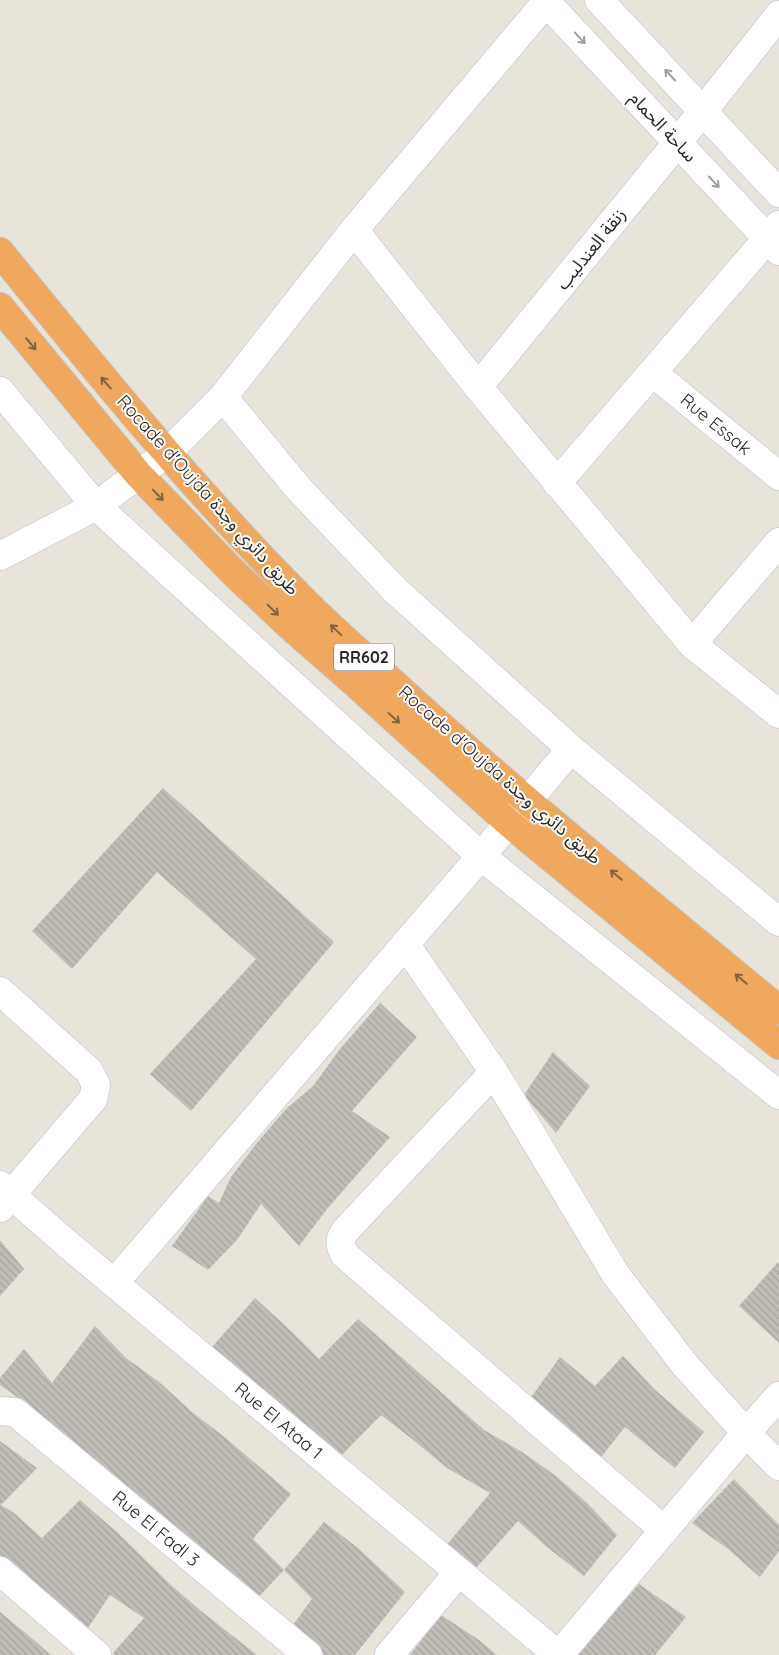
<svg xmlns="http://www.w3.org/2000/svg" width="779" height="1655" viewBox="0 0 779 1655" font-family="Quicksand,'Noto Sans Arabic',sans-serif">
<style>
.building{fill:url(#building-back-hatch)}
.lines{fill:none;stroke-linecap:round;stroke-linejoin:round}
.minor-casing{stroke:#d0d1e0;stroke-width:30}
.highway-casing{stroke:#c3c3c3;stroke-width:30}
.minor{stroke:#fff;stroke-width:28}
.highway{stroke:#f0a85e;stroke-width:28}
.oneway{stroke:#9e9e9e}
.oneway2{stroke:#826240}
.labels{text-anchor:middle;stroke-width:4;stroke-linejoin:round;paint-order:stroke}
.shield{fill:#fff;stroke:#686868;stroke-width:1}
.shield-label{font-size:16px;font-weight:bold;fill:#282828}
.street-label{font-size:18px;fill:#282828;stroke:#fff}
</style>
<defs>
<pattern id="building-back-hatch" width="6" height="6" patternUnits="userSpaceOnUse" patternTransform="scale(1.25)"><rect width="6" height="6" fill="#c1bdb7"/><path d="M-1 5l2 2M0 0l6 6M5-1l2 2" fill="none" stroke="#a6a29d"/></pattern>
</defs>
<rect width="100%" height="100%" fill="#e9e4da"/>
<g class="building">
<polygon points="163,788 334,942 191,1111 150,1074 256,959 157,872 72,969 32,931"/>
<polygon points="380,1003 417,1037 352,1111 390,1137 327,1209 299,1246 261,1204 237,1240 208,1270 172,1246 208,1196 219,1203 231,1177 256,1144 286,1109 313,1086 340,1049"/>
<polygon points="553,1052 590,1086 556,1133 524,1095"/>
<polygon points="0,1240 24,1269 0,1296"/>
<polygon points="778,1262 779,1263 779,1343 739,1306"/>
<polygon points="255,1298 290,1330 319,1359 358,1319 484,1430 522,1452 556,1476 588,1504 617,1535 584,1576 547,1547 518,1521 467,1578 440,1553 490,1493 447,1468 412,1439 381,1415 336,1461 206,1354"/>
<polygon points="95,1326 126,1358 159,1382 192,1412 227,1439 291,1494 253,1539 284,1570 254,1602 66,1437 33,1408 0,1385 0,1378 24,1349 52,1383"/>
<polygon points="623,1356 654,1389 704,1432 675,1468 625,1427 598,1461 527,1403 560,1357 595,1386"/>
<polygon points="0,1441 37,1468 1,1505 14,1513 42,1538 80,1500 119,1534 172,1586 201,1611 257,1655 115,1655 113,1653 144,1618 110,1595 86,1631 0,1555"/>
<polygon points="734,1479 779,1525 779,1551 760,1577 728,1549 692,1523"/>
<polygon points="324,1522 358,1548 405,1592 355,1655 317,1655 290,1629 312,1599 284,1570"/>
<polygon points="639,1584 686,1617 655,1655 577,1655"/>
<polygon points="0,1612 28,1635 51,1655 0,1655"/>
<polygon points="441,1615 479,1640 497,1655 410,1655"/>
</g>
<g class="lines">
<g class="minor-casing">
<g id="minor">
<polyline points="599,0 779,193"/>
<polyline points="546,2 779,251"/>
<polyline points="354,230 478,387 692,644 779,714"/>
<path id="s1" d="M653 373 779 476"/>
<polyline points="478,387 703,111 779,15"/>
<polyline points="0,391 96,506 481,856 779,1095"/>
<polyline points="223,397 298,488 396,591 571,749 779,922"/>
<polyline points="557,483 779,225"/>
<polyline points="0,556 96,506 167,453 223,397 354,230 548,0"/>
<polyline points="692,644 779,542"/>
<polyline points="405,944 494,1072 616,1275 685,1365 746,1433 779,1466"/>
<polyline points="0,991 89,1071 96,1085 93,1099 0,1208"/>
<path d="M494 1072 346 1230C339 1239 339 1245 345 1255L664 1530"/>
<path id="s2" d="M0 1185 65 1242 558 1655"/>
<polyline points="115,1282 481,856 571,749"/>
<path id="s3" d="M0 1411 15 1412 308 1655"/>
<polyline points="0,1571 97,1655"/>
<polyline points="389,1655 459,1572"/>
<polyline points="559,1655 746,1433 779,1396"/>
</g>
</g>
<g class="highway-casing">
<g id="highway">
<path d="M0 252C98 373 196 493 306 603 337 634 370 662 403 692 524 802 652 905 779 1010"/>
<polyline points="0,307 138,474 234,573 290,626 354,682 509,823 779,1045"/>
</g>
</g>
<use href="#minor" class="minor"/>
<use href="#highway" class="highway"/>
</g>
<defs><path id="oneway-shaft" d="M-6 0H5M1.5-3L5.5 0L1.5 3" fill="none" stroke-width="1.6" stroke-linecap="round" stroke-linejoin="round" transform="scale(1.25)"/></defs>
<g class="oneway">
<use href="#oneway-shaft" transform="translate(580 38) rotate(47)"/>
<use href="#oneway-shaft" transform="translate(670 75) rotate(-133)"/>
<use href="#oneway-shaft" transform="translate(714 182) rotate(47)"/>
</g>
<g class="oneway2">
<use href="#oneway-shaft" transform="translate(31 344) rotate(50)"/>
<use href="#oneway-shaft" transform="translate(106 383) rotate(-131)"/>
<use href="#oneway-shaft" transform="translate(158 495) rotate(46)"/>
<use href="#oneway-shaft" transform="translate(273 610) rotate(44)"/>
<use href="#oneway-shaft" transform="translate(336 630) rotate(-137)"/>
<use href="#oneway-shaft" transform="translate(394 718) rotate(42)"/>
<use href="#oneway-shaft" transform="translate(616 875) rotate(-140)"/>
<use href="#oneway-shaft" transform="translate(741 979) rotate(-140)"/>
</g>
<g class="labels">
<rect class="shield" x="334" y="643.5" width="60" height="27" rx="4"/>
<g class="shield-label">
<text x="364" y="663">RR602</text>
</g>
<g class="street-label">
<text transform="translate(663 127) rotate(47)" y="6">ساحة الحمام</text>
<text transform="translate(591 249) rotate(-51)" y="6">زنقة العندليب</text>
<text dy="6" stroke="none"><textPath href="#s1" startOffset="81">Rue Essak</textPath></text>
<text transform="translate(208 495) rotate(48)" y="6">Rocade d'Oujda طريق دائري وجدة</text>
<text transform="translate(500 775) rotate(41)" y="6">Rocade d'Oujda طريق دائري وجدة</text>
<text dy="6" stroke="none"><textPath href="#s2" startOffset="365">Rue El Ataa 1</textPath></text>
<text dy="6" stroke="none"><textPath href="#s3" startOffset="198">Rue El Fadl 3</textPath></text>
</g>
</g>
</svg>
